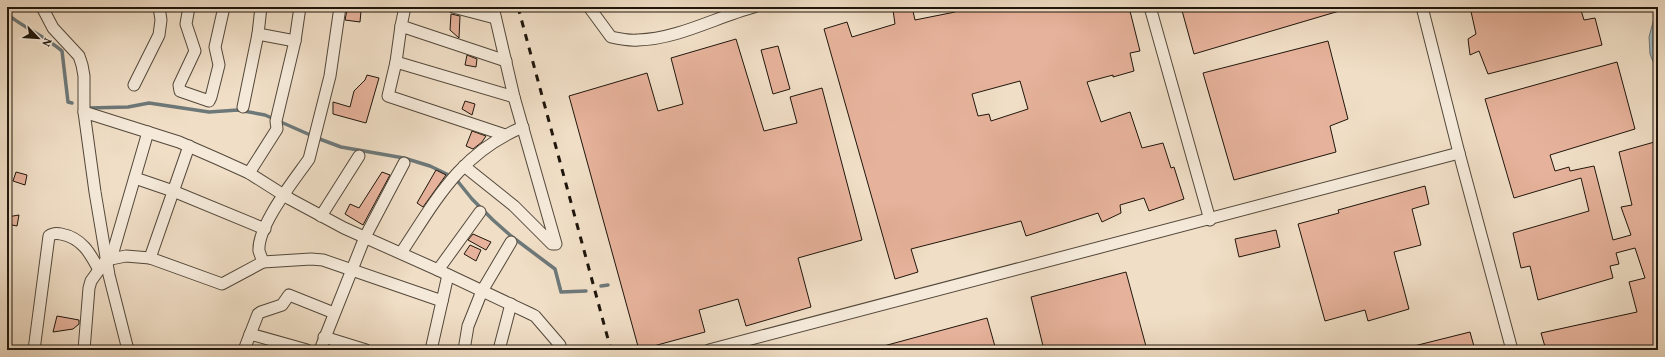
<svg xmlns="http://www.w3.org/2000/svg" width="1665" height="357" viewBox="0 0 1665 357" font-family="Vollkorn,serif">
<style>
.water{fill:#a1b9c1;stroke:#6d7879}
.lines{fill:none;stroke-linecap:round;stroke-linejoin:round}
.shore{stroke:#606866;stroke-width:1}
.stream{stroke:#6d7879;stroke-width:3.5}
.building{fill:#e6b29b;stroke:#1f160c;fill-rule:evenodd}
.minor-casing{stroke:#53483a;stroke-width:13}
.minor{stroke:#f5eada;stroke-width:11}
.rail{stroke:#1f160c;stroke-width:3;stroke-dasharray:7 7;stroke-linecap:butt}
</style>
<rect width="100%" height="100%" fill="#f0dec6"/>
<filter id="stains"><feTurbulence type="fractalNoise" baseFrequency=".005" numOctaves="4"/><feColorMatrix values="0 0 0 0 .2 0 0 0 0 .09 0 0 0 0 .02 0 0 0 .5 -.17"/></filter>
<radialGradient id="worn" r=".72"><stop offset=".6" stop-color="#630" stop-opacity="0"/><stop offset="1" stop-color="#630" stop-opacity=".3"/></radialGradient>
<polygon class="water" points="1658,13 1658,74 1650,54 1649,37 1655,15"/>
<g class="lines">
<path class="shore" d="M1658 20C1652 38 1651 47 1658 65"/>
<g class="stream">
<path d="M7 14C24 28 45 36 62 51L68 102 72 103"/>
<polyline points="88,108 128,107 149,103 209,112 238,110 265,115 317,138 341,147 404,158 430,166 455,178 472,199 493,220 511,236 555,269 561,292 586,291"/>
<polyline points="601,286 608,285"/>
</g>
</g>
<g class="building">
<path d="M909 7H912L915 20 955 12 954 7H1129L1140 51 1130 53 1134 71 1113 77V75L1087 82 1101 122 1130 112 1142 148 1163 143 1171 168 1174 167 1184 199 1149 211 1144 198 1120 205 1121 213 1102 222 1098 213 1026 236 1021 221 911 249 918 272 895 279 824 29 847 22 852 37 895 24 893 10ZM1020 81 1028 109 991 121 989 114 978 116 972 94Z"/>
<polygon points="1181,7 1345,7 1346,9 1194,54"/>
<polygon points="1470,7 1580,7 1584,20 1595,18 1602,45 1488,74 1479,51 1470,55 1468,39 1476,34"/>
<polygon points="347,10 361,11 360,22 345,20"/>
<polygon points="451,14 460,16 459,38 450,30"/>
<polygon points="736,39 764,131 797,123 790,97 822,88 862,240 798,258 811,307 746,326 738,299 699,310 705,332 639,350 569,96 647,73 658,111 683,104 671,58"/>
<polygon points="1328,41 1348,119 1330,126 1336,152 1234,180 1203,73"/>
<polygon points="778,46 790,89 773,94 761,50"/>
<polygon points="467,55 477,59 476,67 465,65"/>
<polygon points="1617,62 1635,129 1550,155 1555,171 1569,167 1570,171 1594,166 1613,240 1631,235 1621,207 1632,205 1619,152 1658,141 1658,350 1546,350 1541,333 1637,312 1629,282 1645,278 1635,248 1616,253 1619,264 1610,266 1613,278 1538,300 1530,266 1521,268 1513,233 1589,211 1581,178 1514,198 1485,99"/>
<polygon points="367,75 379,78 366,123 333,114 333,102 350,107 354,91 365,80"/>
<polygon points="465,101 475,104 472,115 462,109"/>
<polygon points="472,131 486,136 482,142 473,149 466,146"/>
<polygon points="436,170 446,175 423,207 417,203"/>
<polygon points="16,172 27,175 25,185 13,181"/>
<polygon points="382,172 390,175 363,225 345,214 350,204 359,208"/>
<polygon points="1425,186 1429,204 1412,209 1421,245 1394,252 1409,309 1368,321 1365,310 1325,321 1298,224 1339,213 1338,210"/>
<polygon points="19,215 17,226 7,224 7,217"/>
<polygon points="1276,230 1280,247 1239,257 1235,239"/>
<polygon points="473,234 491,242 486,250 468,240"/>
<polygon points="470,245 481,250 476,261 464,254"/>
<polygon points="1126,272 1147,350 1044,350 1031,297"/>
<polygon points="57,316 79,320 79,324 73,329 53,332"/>
<polygon points="987,318 996,350 880,350 880,347"/>
<polygon points="1470,332 1475,350 1411,350 1410,347"/>
</g>
<g class="lines">
<g class="minor-casing">
<g id="minor">
<polyline points="42,7 53,28 79,56 82,65 84,76 84,112 95,192 109,275 128,350"/>
<polyline points="189,7 186,24 195,51 179,85 180,91 209,101 211,97 219,65 215,47 224,7"/>
<polyline points="405,7 401,26 396,62 388,96 505,135"/>
<polyline points="453,7 495,18"/>
<path d="M589 7 611 37C620 39 629 41 638 40 678 39 716 17 754 7"/>
<polyline points="1150,7 1210,220"/>
<polyline points="1422,7 1459,153 1512,350"/>
<polyline points="401,26 506,61"/>
<polyline points="258,34 295,41"/>
<polyline points="396,62 514,97"/>
<polyline points="134,85 159,35 161,20 159,7"/>
<polyline points="243,107 258,34 261,7"/>
<polyline points="84,112 179,142 218,159 249,173 290,199 344,228 438,270 531,314 535,316 560,345 559,350"/>
<polyline points="464,166 514,206 552,244 556,244 514,97 493,7"/>
<polyline points="249,173 277,129 276,121 295,41 300,7"/>
<polyline points="135,178 173,191 265,229"/>
<polyline points="321,216 359,156"/>
<path d="M401 253C436 200 460 153 523 127"/>
<polyline points="150,258 189,146"/>
<polyline points="111,259 148,132"/>
<path d="M263 262C262 259 260 254 259 251 257 226 295 179 309 159L330 76 340 7"/>
<polyline points="438,270 480,212"/>
<polyline points="250,334 307,350"/>
<polyline points="324,337 366,350"/>
<path d="M34 350 49 236C53 233 56 233 61 234 82 238 90 253 99 270"/>
<polyline points="84,350 89,288 91,281 106,260 126,256 150,258 222,284 263,262 311,259 323,260 442,301"/>
<polyline points="244,350 258,314 261,312 282,305 289,295 334,313"/>
<polyline points="320,350 365,237 404,163"/>
<polyline points="431,350 448,275"/>
<polyline points="464,350 468,326 482,291 511,242"/>
<polyline points="499,350 511,304"/>
<polyline points="709,350 1459,153"/>
</g>
</g>
<use href="#minor" class="minor"/>
<polyline class="rail" points="518,7 611,350"/>
</g>
<rect width="1665" height="357" fill="none" stroke="#f0dec6" stroke-width="24"/>
<rect x="8" y="8" width="1649" height="341" fill="none" stroke="#1f160c" stroke-width="2"/>
<rect x="12" y="12" width="1641" height="333" fill="none" stroke="#1f160c"/>
<g transform="translate(38 38) rotate(115)" stroke="#f5eada" stroke-width="3" paint-order="stroke">
<path d="M0-3L7 15L0 10L-7 15Z" fill="#1f160c"/>
<text y="-6" font-size="11" font-weight="bold" text-anchor="middle" fill="#1f160c">N</text>
</g>
<rect width="100%" height="100%" filter="url(#stains)"/>
<rect width="100%" height="100%" fill="url(#worn)"/>
</svg>
